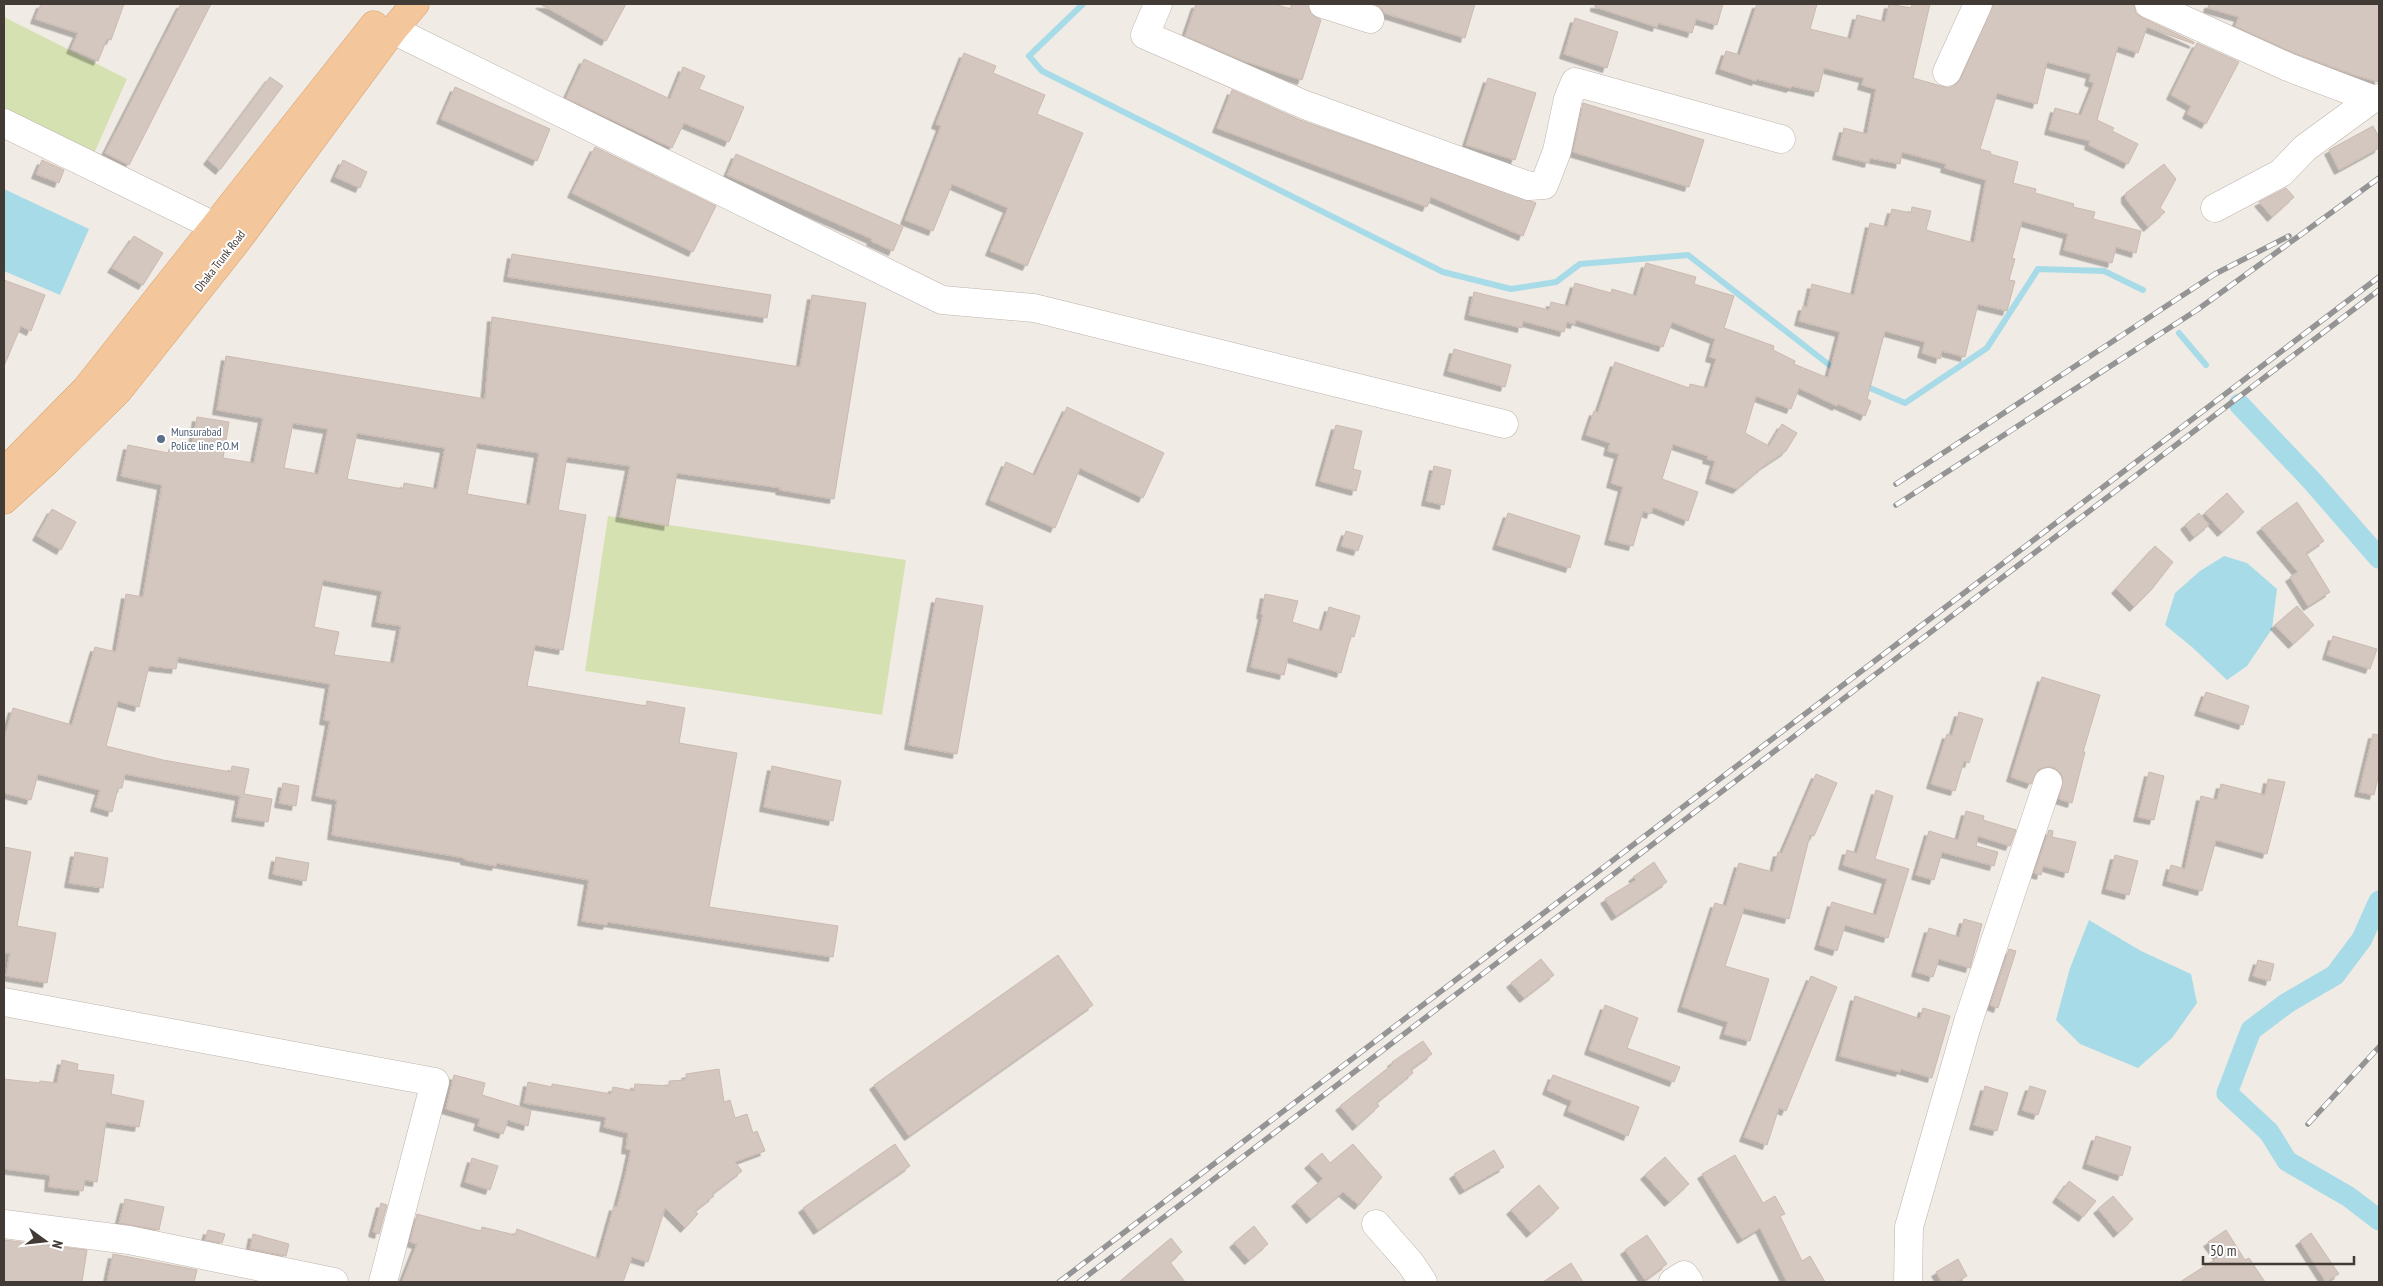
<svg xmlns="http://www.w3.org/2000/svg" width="2383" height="1286" viewBox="0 0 2383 1286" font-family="'PT Sans Narrow',sans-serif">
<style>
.green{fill:#d6e1b2}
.water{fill:#a7dbe8}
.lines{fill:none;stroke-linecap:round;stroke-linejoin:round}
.stream{stroke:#a7dbe8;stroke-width:6}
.canal{stroke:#a7dbe8;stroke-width:21}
.building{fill:#d4c7bf;stroke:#cbbab0;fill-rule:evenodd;filter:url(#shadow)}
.minor-casing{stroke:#beb3ac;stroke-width:29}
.major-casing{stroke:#d6a06d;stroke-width:29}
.minor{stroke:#fff;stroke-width:28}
.major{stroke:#f3c79b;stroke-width:28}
.rail-casing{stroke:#949494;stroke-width:5.5}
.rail{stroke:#fff;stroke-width:4;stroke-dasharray:11;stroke-linecap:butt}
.service-dot{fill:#5c6f8a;stroke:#fff;stroke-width:2}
.labels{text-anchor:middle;stroke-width:4;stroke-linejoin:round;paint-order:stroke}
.street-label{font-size:12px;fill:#423a35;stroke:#fff}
.service-label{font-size:12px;fill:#4e5e75;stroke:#fff;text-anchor:start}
</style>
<defs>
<filter id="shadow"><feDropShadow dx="-4.5" dy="4.5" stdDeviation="0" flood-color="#0004"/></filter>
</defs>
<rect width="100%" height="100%" fill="#f1ebe5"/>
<g class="green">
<polygon points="4,17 127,79 92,158 4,113"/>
<polygon points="608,516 906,560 882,715 585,671"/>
</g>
<g class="water">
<polygon points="4,189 89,229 60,295 4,271"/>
<polygon points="2224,556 2247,563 2277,589 2272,629 2247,666 2227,680 2192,647 2165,625 2175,593 2200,571"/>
<polygon points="2089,920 2141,951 2191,974 2197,1003 2172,1038 2138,1068 2080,1044 2056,1020 2070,968"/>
</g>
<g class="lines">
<g class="stream">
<polyline points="1083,4 1029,56 1042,71 1443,272 1511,289 1556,282 1580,264 1688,255 1837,371"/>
<polyline points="2179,333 2206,365"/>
<polyline points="1863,385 1905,403 1987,348 2038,269 2104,271 2143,290"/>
</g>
<g class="canal">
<polyline points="2239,404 2312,481 2379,558"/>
<polyline points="2379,901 2362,939 2335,975 2287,1003 2251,1030 2227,1093 2269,1132 2287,1161 2349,1197 2379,1220"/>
</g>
</g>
<g class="building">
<polygon points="41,4 124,4 111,40 107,39 98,61 71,49 78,33 35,19"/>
<polygon points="181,4 211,4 129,165 105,153"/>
<polygon points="540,4 626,4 606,41"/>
<polygon points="1196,4 1274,4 1291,9 1291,4 1308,4 1311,14 1321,20 1302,80 1244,61 1185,36"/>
<polygon points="1374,4 1475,4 1465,38 1384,13 1381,8"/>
<polygon points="1595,4 1723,4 1717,25 1696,19 1692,33 1658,23 1657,27 1595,7"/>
<polygon points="1757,4 1817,4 1810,29 1851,39 1857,15 1885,22 1889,4 1911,8 1912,4 1930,4 1913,78 1948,88 1956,85 1961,78 1993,4 2134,4 2136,13 2143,18 2194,42 2194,44 2147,27 2138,53 2118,46 2097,120 2114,128 2112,131 2138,144 2128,164 2089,145 2090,141 2049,130 2055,108 2081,115 2094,83 2089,81 2091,74 2047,62 2037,104 1997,93 1980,149 1991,152 1990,154 2018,162 2013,183 2036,189 2035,193 2074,204 2073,207 2095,212 2093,219 2141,231 2136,253 2116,247 2112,263 2064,250 2068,234 2022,221 2012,258 2015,259 2009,280 2015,281 2007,311 1978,304 1965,357 1942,351 1940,359 1922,353 1925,342 1885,331 1867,399 1871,401 1865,416 1838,404 1837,406 1799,388 1791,409 1756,396 1745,433 1769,446 1782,424 1797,433 1786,451 1765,465 1737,489 1710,479 1715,461 1707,459 1708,456 1673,444 1662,479 1698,492 1688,521 1653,507 1651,514 1643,511 1633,546 1609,540 1623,487 1611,483 1619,454 1608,451 1610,443 1586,435 1594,411 1598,412 1615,362 1689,388 1690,384 1707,388 1716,359 1710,357 1715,339 1672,322 1663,347 1576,320 1575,324 1567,322 1564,332 1523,321 1522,328 1469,315 1474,292 1549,310 1551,302 1568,306 1575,283 1611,293 1612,289 1636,296 1646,263 1696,277 1694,284 1734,296 1724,328 1774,346 1773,350 1795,361 1794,364 1828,378 1840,332 1799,321 1803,306 1807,307 1812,284 1854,295 1870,223 1887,227 1892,209 1911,213 1912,207 1931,211 1926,230 1974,243 1986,180 1945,168 1946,164 1902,152 1900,164 1870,158 1869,163 1837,155 1844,128 1867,134 1876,89 1862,85 1864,78 1824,68 1818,92 1792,86 1791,88 1757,79 1756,81 1720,69 1726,51 1740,55"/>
<polygon points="2209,4 2379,4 2379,82 2357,76 2294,53 2235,26 2239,17 2208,8"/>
<polygon points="1575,18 1618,32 1607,68 1564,54"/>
<polygon points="2197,43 2239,62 2206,124 2187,114 2191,106 2171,95"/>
<polygon points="964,53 996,66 993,73 1045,95 1037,114 1083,133 1027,266 990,251 1008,208 952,184 933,231 905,220 941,126 936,124"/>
<polygon points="584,59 670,99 683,67 705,76 699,89 744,107 729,142 684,123 672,148 566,98"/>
<polygon points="270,77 283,86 220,170 208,160"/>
<polygon points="1488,78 1536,93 1515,160 1466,145"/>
<polygon points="455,87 550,129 537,161 441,119"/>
<polygon points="1232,90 1300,120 1536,203 1523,236 1431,197 1427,207 1217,128"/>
<polygon points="1583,103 1704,140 1689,187 1573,152"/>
<polygon points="2373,126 2379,137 2379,148 2339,170 2329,150"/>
<polygon points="595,147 716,206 693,252 572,193"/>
<polygon points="736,154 903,227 893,251 871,241 872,239 727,175"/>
<polygon points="42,160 64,170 59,183 36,174"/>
<polygon points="343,160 367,172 360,188 335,177"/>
<polygon points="2164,164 2176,179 2160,208 2165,212 2148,227 2126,199 2126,193"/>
<polygon points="2286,188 2294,197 2272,217 2259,202"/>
<polygon points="134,236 163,253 143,285 112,268"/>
<polygon points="512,254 771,295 767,318 508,277"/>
<polygon points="4,280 45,295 31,331 21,326 4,366"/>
<path d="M812 295 866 303 834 499 780 490 781 488 677 473 668 526 620 517 630 466 567 457 558 510 586 515 569 617 563 650 535 645 527 686 646 706 647 701 685 708 679 743 737 753 709 907 838 926 833 957 608 922 607 925 582 921 589 880 497 863 496 866 465 860V858L332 835 337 800 316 796 330 721 324 720 330 684 178 657 176 669 149 666 139 707 118 701 106 746 163 760 231 772 232 766 249 769 244 794 272 799 268 822 236 817 240 796 125 774 122 788H118L112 812 95 807 100 790 38 774 31 800 4 793V739L13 708 72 725 95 647 116 652 126 594 143 597 162 485 121 476 128 445 168 453 169 449 191 452 197 417 229 422 223 458 254 463 263 418 217 410 226 356 485 399 492 317 800 367ZM293 423 328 429 318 474 284 468ZM357 433 445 448 437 489 404 483 403 489 347 479ZM477 443 539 453 530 505 467 494ZM323 580 382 591 376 622 401 626 394 663 334 655 339 632 314 627Z"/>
<polygon points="1454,349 1511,365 1505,387 1448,371"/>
<polygon points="1067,407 1164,453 1143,498 1080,468 1055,528 990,500 1006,462 1035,475"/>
<polygon points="1336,425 1362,431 1353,469 1361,471 1356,491 1320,481"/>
<polygon points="1434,466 1451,470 1444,505 1426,501"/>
<polygon points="2227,493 2244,512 2222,532 2205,513"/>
<polygon points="2297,502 2324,541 2306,553 2330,592 2308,606 2290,577 2298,572 2261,528"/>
<polygon points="52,509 76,522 61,550 37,536"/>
<polygon points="1508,513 1580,536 1570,568 1497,545"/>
<polygon points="2199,513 2209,525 2194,537 2185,525"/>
<polygon points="1346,531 1363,536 1358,551 1341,546"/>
<polygon points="2155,546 2173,562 2152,589 2134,607 2116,589"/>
<polygon points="1265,594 1298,601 1292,622 1322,631 1329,607 1360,616 1354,637 1351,636 1341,673 1288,657 1284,675 1251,667 1263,615 1261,614"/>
<polygon points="936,598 983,606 957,754 909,745"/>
<polygon points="2297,606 2314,625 2293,644 2275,625"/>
<polygon points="2333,636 2377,649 2370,669 2327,655"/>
<polygon points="2042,677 2100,695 2083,752 2085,752 2072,803 2059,799 2063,779 2060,772 2053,767 2045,767 2038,770 2031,784 2011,777"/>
<polygon points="2206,692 2249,706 2243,725 2199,711"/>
<polygon points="1959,712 1983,719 1969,763 1964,761 1955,791 1931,784 1947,734 1952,736"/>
<polygon points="2373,734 2379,735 2379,773 2374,795 2359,792"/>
<polygon points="772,766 841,781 833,821 764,807"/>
<polygon points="2149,772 2164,776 2154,820 2138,817"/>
<polygon points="1816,774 1837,783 1814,836 1810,835 1789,919 1744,908 1725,966 1769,979 1750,1041 1724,1034 1728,1022 1682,1007 1715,903 1726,906 1739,863 1773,872 1778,852 1782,853"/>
<polygon points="2268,779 2285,782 2267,854 2216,840 2202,891 2167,881 2171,865 2185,869 2201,796 2217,800 2221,784 2265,795"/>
<polygon points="283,783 299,786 296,806 279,803"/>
<polygon points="1876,790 1893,796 1875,859 1909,869 1888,938 1845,925 1837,951 1819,945 1832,902 1876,915 1887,879 1843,865 1847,850 1857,853"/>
<polygon points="1966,811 1984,816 1983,820 2016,830 2010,846 1978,836 1976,846 1998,852 1994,866 1942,852 1934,880 1916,875 1929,831 1958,840"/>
<polygon points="2049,830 2053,831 2052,837 2076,842 2068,873 2043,866 2041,875 2034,873"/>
<polygon points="4,847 31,852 17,926 56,933 47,983 6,976 10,953 4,953"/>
<polygon points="75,852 108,858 103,888 69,883"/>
<polygon points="2115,855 2138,861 2129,895 2106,889"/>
<polygon points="276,857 309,863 306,881 273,874"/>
<polygon points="1654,862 1667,882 1616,916 1605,899 1636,880 1633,877"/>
<polygon points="1964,919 1982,924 1970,968 1939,959 1933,977 1916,972 1929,928 1959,937"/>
<polygon points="2009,949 2016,951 1998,1008 1990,1005"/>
<polygon points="1058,955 1093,1005 909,1136 874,1085"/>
<polygon points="1541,959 1554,975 1524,998 1511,983"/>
<polygon points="2258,960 2274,964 2270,981 2253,976"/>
<polygon points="1811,976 1837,987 1786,1111 1779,1108 1767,1145 1744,1137"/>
<polygon points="1855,996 1920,1019 1923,1008 1950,1016 1932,1078 1901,1069 1900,1072 1840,1056"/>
<polygon points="1605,1005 1638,1018 1627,1048 1680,1067 1674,1082 1589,1050"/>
<polygon points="1423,1041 1432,1054 1411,1069 1413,1073 1381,1099 1377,1103 1379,1106 1357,1126 1340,1106 1393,1064 1392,1062"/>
<polygon points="62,1060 78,1064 77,1070 114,1075 111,1094 144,1101 139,1127 106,1122 97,1182 85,1180 83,1191 49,1187 50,1175 4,1169 4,1079 39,1083 40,1081 57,1083"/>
<polygon points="719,1069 724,1102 730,1100 735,1118 747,1114 753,1133 757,1131 765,1151 735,1162 742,1171 712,1194 714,1196 695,1211 698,1214 685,1228 665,1208 648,1262 632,1257 623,1282 402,1282 417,1244 410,1242 417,1214 481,1231 482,1227 515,1235 517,1229 599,1259 614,1206 617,1207 626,1173 631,1150 626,1149 628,1133 604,1127 606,1117 524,1103 528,1082 552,1087 552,1084 611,1094 613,1087 634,1091 635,1084 669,1086 669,1081 686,1080 686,1074"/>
<polygon points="454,1075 485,1083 482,1095 531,1110 528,1126 508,1120 503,1134 478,1126 480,1119 446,1109"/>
<polygon points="1553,1075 1639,1107 1628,1136 1568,1111 1572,1101 1547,1090"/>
<polygon points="1985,1086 2008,1093 1997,1131 1974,1125"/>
<polygon points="2030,1086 2046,1091 2038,1115 2022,1110"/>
<polygon points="2096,1136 2131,1147 2122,1176 2087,1164"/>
<polygon points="895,1144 910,1166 818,1230 803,1208"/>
<polygon points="1353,1144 1382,1177 1359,1205 1343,1192 1311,1219 1296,1202 1323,1179 1309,1164 1322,1153 1330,1163"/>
<polygon points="1494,1150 1504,1167 1464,1190 1454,1174"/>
<polygon points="1735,1155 1763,1203 1775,1196 1785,1214 1780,1216 1802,1261 1810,1256 1825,1282 1787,1282 1760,1228 1742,1239 1702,1174"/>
<polygon points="1665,1157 1689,1184 1669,1202 1645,1175"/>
<polygon points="472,1158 498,1166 490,1190 465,1182"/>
<polygon points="2069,1181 2096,1201 2083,1217 2057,1198"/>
<polygon points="1539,1185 1559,1208 1531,1233 1511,1210"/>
<polygon points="2113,1196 2133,1219 2118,1233 2098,1209"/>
<polygon points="125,1199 164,1207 159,1230 119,1223"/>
<polygon points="381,1203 387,1205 379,1234 373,1232"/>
<polygon points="1254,1226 1268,1244 1249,1260 1234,1243"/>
<polygon points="208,1230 225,1234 222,1243 205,1240"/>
<polygon points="2226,1230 2245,1260 2249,1258 2265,1282 2180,1282 2219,1257 2208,1242"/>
<polygon points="2311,1233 2339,1274 2326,1282 2300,1241"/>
<polygon points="253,1234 289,1244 286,1256 250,1249"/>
<polygon points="1647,1235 1667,1264 1645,1280 1625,1250"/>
<polygon points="1171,1238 1182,1252 1170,1262 1185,1282 1119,1282"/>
<polygon points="4,1240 87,1250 82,1282 4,1282"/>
<polygon points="113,1254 197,1270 194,1282 107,1282"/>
<polygon points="1958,1259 1967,1276 1956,1282 1942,1282 1936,1272"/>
<polygon points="1571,1263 1583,1282 1543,1282"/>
</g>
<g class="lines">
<g class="minor-casing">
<g id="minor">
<polyline points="1158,4 1145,35 1305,105 1529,186 1544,185 1557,151 1568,99 1575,82 1781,139"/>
<polyline points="1323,4 1370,19"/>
<polyline points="2149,4 2288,67 2372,99 2379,98"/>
<polyline points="393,30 942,300 1034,308 1504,424"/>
<polyline points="1947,72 1978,4"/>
<polyline points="4,123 214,226"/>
<polyline points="2215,208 2281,173 2305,148 2372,99"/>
<polyline points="4,1002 435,1082 383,1282"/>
<polyline points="4,1224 129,1240 334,1282"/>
<polyline points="1376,1224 1411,1264 1423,1282"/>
<polyline points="1673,1282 1684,1275 1689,1282"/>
<polyline points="1908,1282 1909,1227 1968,1022 2048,782"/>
</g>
</g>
<g class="major-casing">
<g id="major">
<polyline points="4,472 86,389 374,25"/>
<polyline points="4,500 47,461 118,391 237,241 393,30 415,4"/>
</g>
</g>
<use href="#minor" class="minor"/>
<use href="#major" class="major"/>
<g class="rail-casing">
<g id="rail">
<polyline points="1896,484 2215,274 2289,236"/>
<polyline points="1896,505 2197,310 2379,178"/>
<polyline points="2308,1124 2379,1047"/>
<polyline points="1059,1282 2379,277"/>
<polyline points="1079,1282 2379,290"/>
</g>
</g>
<use href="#rail" class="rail"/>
</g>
<circle class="service-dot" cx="161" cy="439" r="5"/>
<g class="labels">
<g class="street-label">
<text transform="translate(220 261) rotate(-52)" y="4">Dhaka Trunk Road</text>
</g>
<g class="service-label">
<text x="171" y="436">Munsurabad<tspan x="171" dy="14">Police line P.O.M</tspan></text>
</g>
</g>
<rect width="2383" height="1286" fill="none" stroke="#423a35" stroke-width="10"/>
<g transform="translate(45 1241) rotate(105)" stroke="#ffffff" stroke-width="4" paint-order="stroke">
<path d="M0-4L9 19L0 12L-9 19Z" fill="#423a35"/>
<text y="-8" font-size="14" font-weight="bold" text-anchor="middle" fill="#423a35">N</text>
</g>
<path d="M2203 1256v8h151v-8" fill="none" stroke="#423a35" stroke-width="2.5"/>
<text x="2210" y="1256" font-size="15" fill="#423a35" stroke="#ffffff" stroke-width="4" paint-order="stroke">50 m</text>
</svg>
